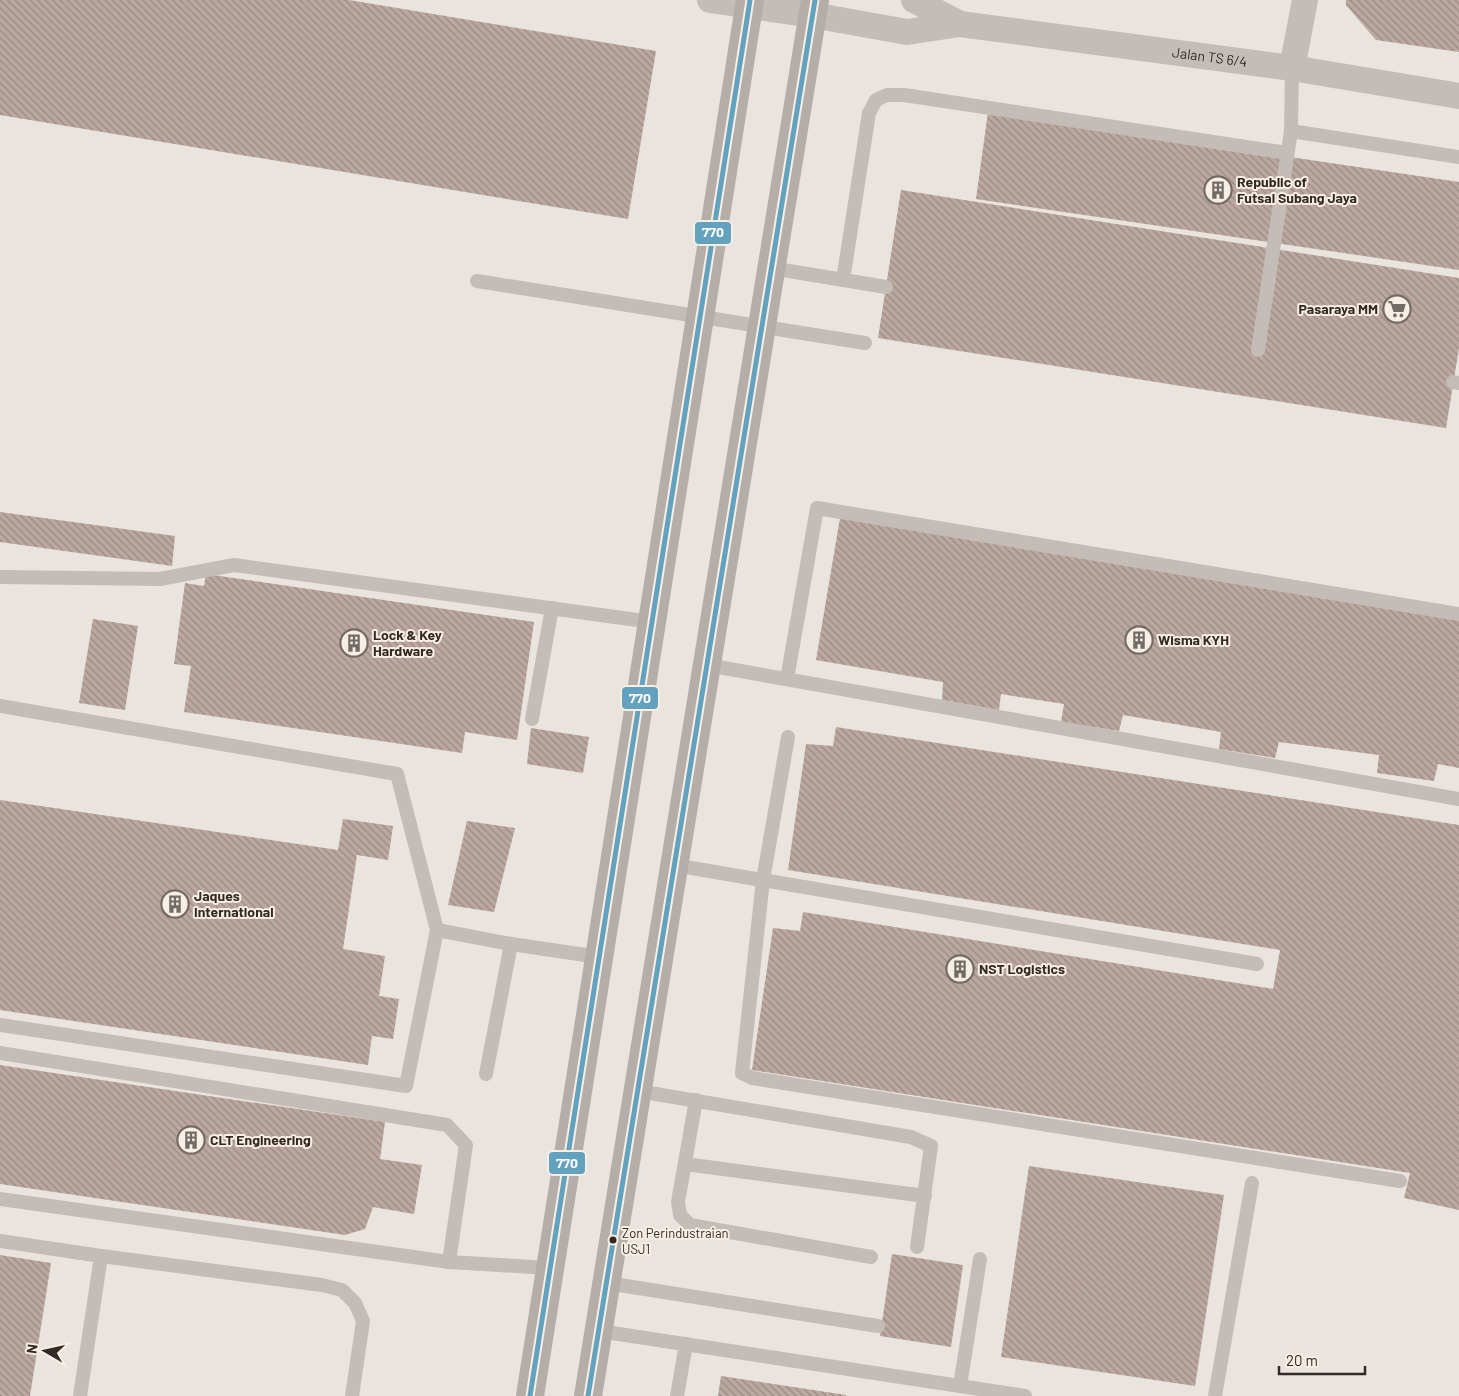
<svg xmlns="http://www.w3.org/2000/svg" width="1459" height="1396" viewBox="0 0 1459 1396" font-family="Barlow,sans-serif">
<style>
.building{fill:url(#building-back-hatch)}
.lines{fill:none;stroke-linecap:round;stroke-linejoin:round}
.lane{stroke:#c3bcb7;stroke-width:14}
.street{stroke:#c3bcb7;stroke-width:26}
.secondary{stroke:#b4ada8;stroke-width:28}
.bus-1-casing{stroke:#f7eee5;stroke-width:9}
.bus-1{stroke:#62a2bf;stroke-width:5}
.bus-dot{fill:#332a26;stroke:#f7eee5;stroke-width:2}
.labels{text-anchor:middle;stroke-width:4;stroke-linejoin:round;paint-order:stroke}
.bus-label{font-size:13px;fill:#332a26;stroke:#f7eee5;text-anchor:start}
.street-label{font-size:14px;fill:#332a26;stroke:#f7eee5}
.poi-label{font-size:14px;font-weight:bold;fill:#332a26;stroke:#f7eee5;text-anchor:start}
.line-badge{stroke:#f7eee5;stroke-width:2}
.badge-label{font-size:14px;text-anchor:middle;font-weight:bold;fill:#fff}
</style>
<defs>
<pattern id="building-back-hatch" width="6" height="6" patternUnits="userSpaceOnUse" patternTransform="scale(1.25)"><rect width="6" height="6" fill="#bca8a1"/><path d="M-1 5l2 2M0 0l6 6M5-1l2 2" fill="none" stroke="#998983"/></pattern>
</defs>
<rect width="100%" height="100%" fill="#eae4de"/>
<g class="building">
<polygon points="0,0 349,0 656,51 628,219 0,115"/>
<polygon points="1346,0 1459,0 1459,52 1376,40 1346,5"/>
<polygon points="988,112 1459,182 1459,270 976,199"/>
<polygon points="901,190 1459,278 1459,348 1446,428 878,338"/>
<polygon points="0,512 175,536 172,566 0,542"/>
<polygon points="840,518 1459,620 1459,768 1438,764 1434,781 1377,773 1379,755 1279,742 1275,758 1219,749 1221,732 1123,715 1119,731 1061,722 1064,704 1001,694 999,710 942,700 943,682 816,660"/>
<polygon points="206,574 534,622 517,740 465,732 462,753 184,712 191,666 174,664 185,583 204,586"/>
<polygon points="93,619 138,626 125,710 79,703"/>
<polygon points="836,727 1459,825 1459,1210 1404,1198 1410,1173 752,1070 773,928 800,931 803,912 1273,989 1280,950 788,870 806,744 833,746"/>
<polygon points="531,728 589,737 583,773 527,764"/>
<polygon points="0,800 338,850 343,819 393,826 388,860 357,855 343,949 385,956 379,996 399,999 393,1039 372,1036 368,1065 0,1010"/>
<polygon points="467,821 515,828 494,912 448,905"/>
<polygon points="0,1065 385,1122 380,1159 422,1165 414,1214 373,1207 365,1229 345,1235 0,1184"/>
<polygon points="1029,1166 1224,1195 1195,1386 1001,1357"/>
<polygon points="892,1254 963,1265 951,1347 880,1336"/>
<polygon points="0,1255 51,1263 30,1396 0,1396"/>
<polygon points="721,1376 846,1395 846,1396 718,1396"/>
</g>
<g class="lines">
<g class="lane">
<polyline points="1291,131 1459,157"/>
<polyline points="771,268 886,287"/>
<polyline points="843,280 869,113 876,100 887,95 904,95 1287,153"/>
<polyline points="477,281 865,343"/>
<polyline points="1258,350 1291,131 1292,68"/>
<polyline points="1453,382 1459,383"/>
<polyline points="0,577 160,579 234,565 652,622"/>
<polyline points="707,665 1459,799"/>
<polyline points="787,679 817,508 1459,614"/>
<polyline points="0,706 397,774 437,930"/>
<polyline points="532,719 552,608"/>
<polyline points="788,737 763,880 742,1073 752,1078 1400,1181"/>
<polyline points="674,865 1257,964"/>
<polyline points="0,1025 406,1086 437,930 511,944 599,957"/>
<polyline points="0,1053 447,1125 466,1145 449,1262"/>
<polyline points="486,1074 511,944"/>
<polyline points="638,1091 911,1137 931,1146 917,1247"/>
<polyline points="696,1100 678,1202 680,1215 690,1225 871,1257"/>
<polyline points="685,1164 925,1196"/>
<polyline points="0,1199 449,1262 550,1268"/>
<polyline points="0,1241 101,1256 80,1396"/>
<polyline points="101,1256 322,1285 342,1290 355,1303 363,1321 352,1396"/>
<polyline points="607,1283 878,1326"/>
<polyline points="599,1331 1025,1396"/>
<polyline points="960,1386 980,1259"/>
<polyline points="677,1396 686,1344"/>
<polyline points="1215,1396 1252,1183"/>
</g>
<g class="street">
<path id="s1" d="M710 0 812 15 907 32 960 24 1292 68 1459 96"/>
<polyline points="914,0 960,24"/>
<polyline points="1292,68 1305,0"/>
</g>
<g class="secondary">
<polyline points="530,1396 750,0"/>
<polyline points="588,1396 815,0"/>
</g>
<g class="bus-1-casing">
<g id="bus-1">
<polyline points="530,1396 750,0"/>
<polyline points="588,1396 815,0"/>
</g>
</g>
<use href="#bus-1" class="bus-1"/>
</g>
<defs>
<g id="building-ring" transform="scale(1.4375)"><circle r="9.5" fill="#f7eee5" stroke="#736b66" stroke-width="1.5"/><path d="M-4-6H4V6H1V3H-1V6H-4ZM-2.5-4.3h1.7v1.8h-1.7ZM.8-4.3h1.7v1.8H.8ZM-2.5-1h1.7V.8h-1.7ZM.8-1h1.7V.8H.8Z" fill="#736b66"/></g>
<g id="supermarket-ring" transform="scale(1.4375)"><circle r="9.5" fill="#f7eee5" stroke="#736b66" stroke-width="1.5"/><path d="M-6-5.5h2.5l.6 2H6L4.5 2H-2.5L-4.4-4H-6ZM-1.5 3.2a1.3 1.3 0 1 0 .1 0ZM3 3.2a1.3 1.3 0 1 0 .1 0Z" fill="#736b66"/></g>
</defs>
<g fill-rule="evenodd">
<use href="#building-ring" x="1218" y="190"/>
<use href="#supermarket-ring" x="1397" y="309"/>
<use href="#building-ring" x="1139" y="640"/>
<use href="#building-ring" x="354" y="643"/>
<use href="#building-ring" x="175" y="904"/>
<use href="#building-ring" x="960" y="969"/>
<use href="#building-ring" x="191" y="1140"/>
</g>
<circle class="bus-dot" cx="613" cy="1240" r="4.5"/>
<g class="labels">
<g class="bus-label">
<text x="622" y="1238">Zon Perindustraian<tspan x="622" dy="16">USJ1</tspan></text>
</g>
<g class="street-label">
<text dy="5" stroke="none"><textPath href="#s1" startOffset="505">Jalan TS 6/4</textPath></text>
</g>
<g class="poi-label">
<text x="1237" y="187">Republic of<tspan x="1237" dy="16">Futsal Subang Jaya</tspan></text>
<text x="1378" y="314" text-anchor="end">Pasaraya MM</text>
<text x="373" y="640">Lock &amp; Key<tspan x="373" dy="16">Hardware</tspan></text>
<text x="1158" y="645">Wisma KYH</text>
<text x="194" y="901">Jaques<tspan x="194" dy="16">International</tspan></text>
<text x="979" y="974">NST Logistics</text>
<text x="210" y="1145">CLT Engineering</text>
</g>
</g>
<g class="line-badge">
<rect x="694" y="221" width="38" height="24" rx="5" fill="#62a2bf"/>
<rect x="621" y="686" width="38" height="24" rx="5" fill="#62a2bf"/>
<rect x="548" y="1151" width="38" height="24" rx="5" fill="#62a2bf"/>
</g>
<g class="badge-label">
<text x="713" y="237">770</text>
<text x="640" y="703">770</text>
<text x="567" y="1168">770</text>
</g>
<g transform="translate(45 1351) rotate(279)" stroke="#f7eee5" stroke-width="4" paint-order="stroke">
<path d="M0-4L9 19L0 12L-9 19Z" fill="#332a26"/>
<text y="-8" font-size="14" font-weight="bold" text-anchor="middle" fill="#332a26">N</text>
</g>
<path d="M1279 1366v8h86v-8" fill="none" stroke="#332a26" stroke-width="2.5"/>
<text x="1286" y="1366" font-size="15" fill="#332a26" stroke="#f7eee5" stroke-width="4" paint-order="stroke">20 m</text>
</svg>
